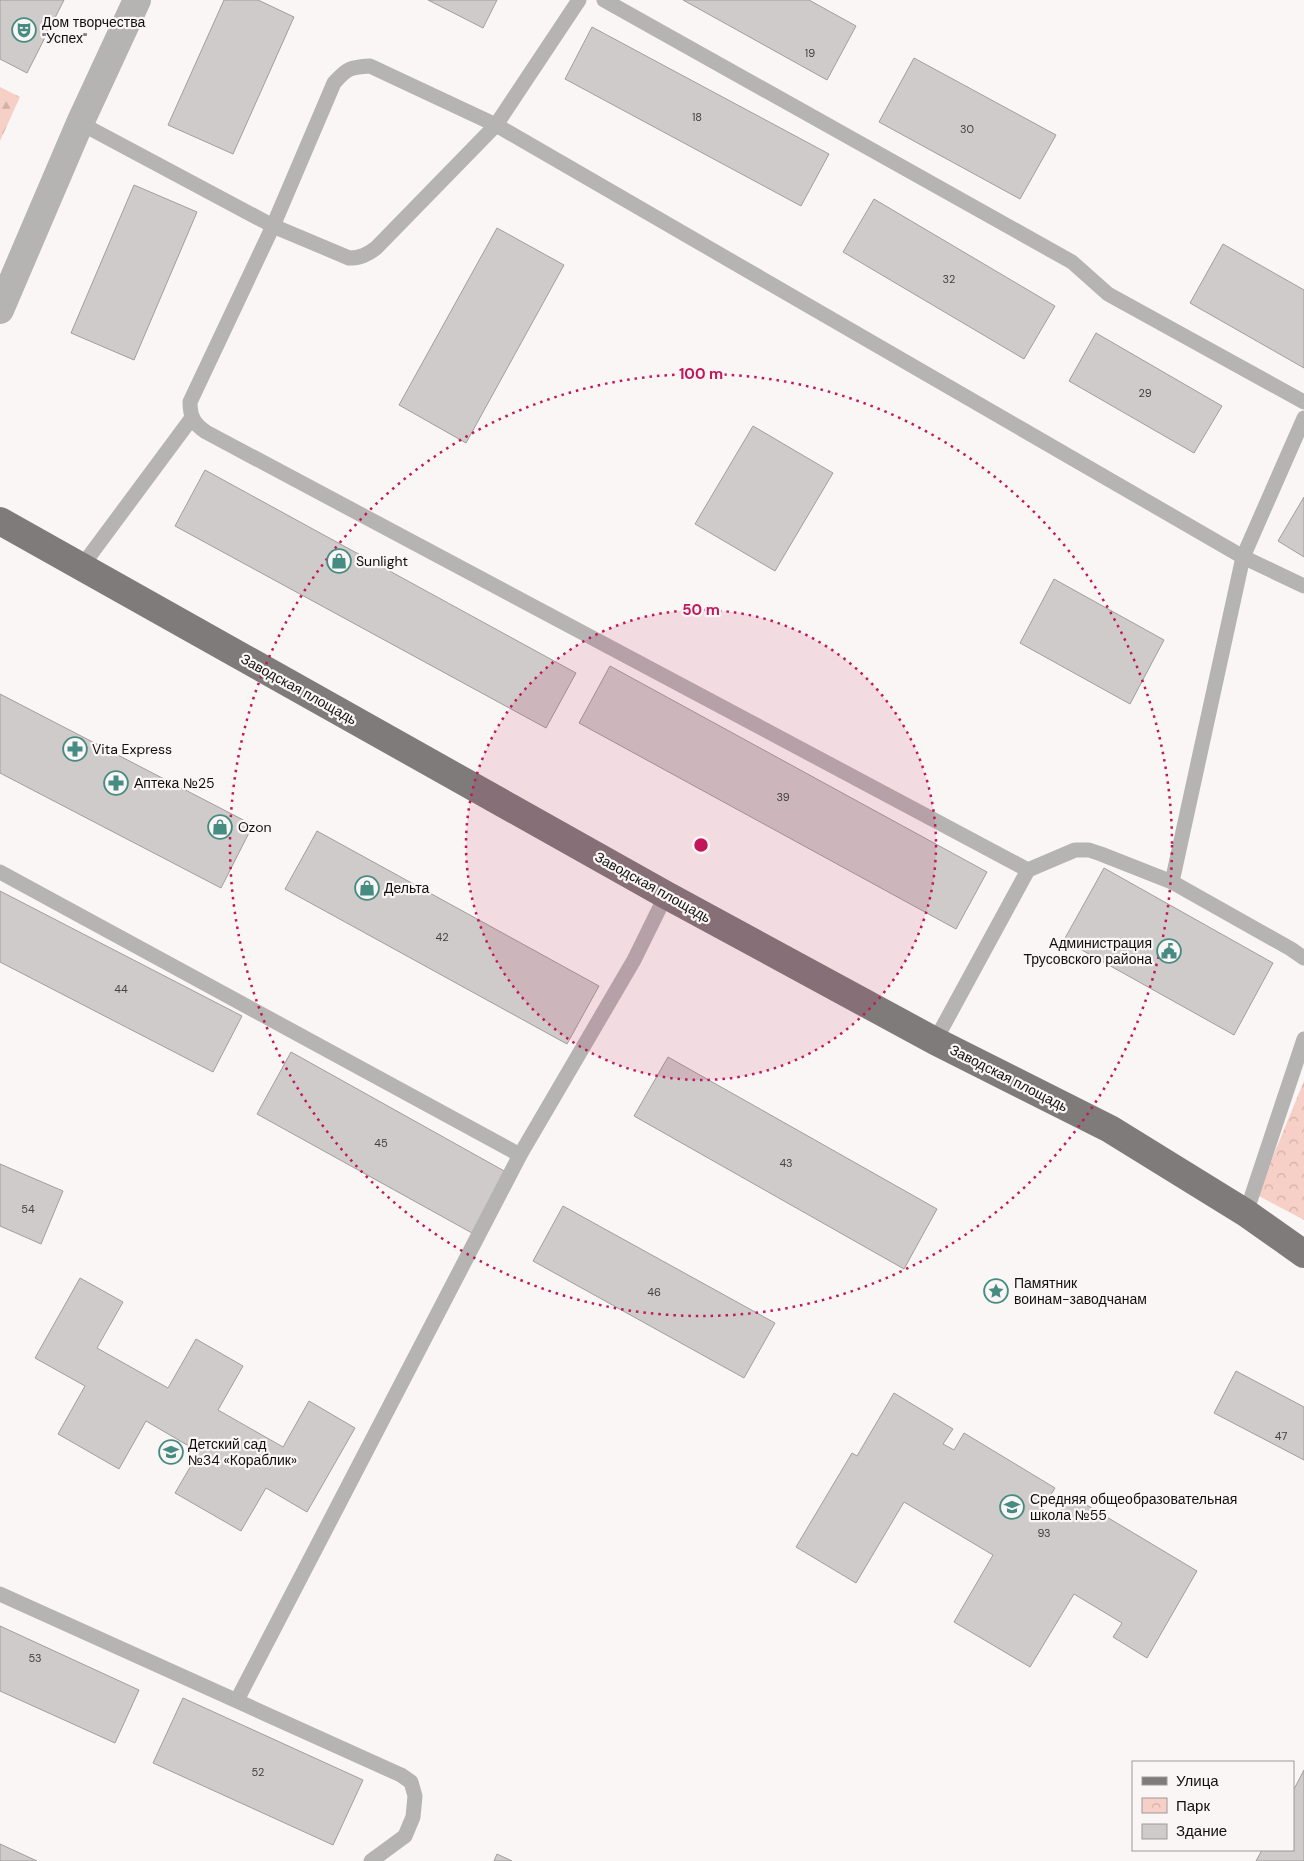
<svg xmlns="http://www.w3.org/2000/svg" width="1304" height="1861" viewBox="0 0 1304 1861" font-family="'DM Sans',sans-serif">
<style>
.forest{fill:url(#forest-firs)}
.park{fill:url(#park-crowns)}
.building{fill:#cfcbca;stroke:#a29e9d}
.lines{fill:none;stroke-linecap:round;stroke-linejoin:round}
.service{stroke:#b5b4b3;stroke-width:15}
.minor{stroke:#b5b4b3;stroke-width:28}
.primary{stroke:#7e7b7a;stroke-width:28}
.ring{fill:none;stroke:#c2185b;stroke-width:2.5;stroke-dasharray:2.5 5}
.labels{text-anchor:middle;stroke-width:4.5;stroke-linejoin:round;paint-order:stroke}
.number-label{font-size:11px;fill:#403f3e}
.poi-label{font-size:14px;fill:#11100f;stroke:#faf6f5;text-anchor:start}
.street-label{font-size:14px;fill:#11100f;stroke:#faf6f5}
.centre{fill:#c2185b;stroke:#faf6f5;stroke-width:2.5}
.ring-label{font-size:15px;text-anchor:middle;font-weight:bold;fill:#c2185b;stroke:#faf6f5;stroke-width:4.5;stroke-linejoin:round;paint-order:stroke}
</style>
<defs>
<pattern id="forest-firs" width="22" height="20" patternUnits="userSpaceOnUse" patternTransform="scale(1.25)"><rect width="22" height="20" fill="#f6cfc6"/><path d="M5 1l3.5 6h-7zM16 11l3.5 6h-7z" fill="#d2b1a9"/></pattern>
<pattern id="park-crowns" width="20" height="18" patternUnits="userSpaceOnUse" patternTransform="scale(1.25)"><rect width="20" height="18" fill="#f6cfc6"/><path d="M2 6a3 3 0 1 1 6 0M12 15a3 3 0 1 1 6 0" fill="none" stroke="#d2b1a9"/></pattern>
</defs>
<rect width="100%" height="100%" fill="#faf6f5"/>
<polygon class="forest" points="0,87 20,97 0,141"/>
<polygon class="park" points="1304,1081 1304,1220 1257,1195"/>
<g class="building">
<polygon points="0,0 64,0 27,73 0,59"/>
<polygon points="224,0 258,0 294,17 233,154 168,125"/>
<polygon points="428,0 497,0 483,28"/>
<polygon points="683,0 809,0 856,26 827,80"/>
<polygon points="592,27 829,154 801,206 565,79"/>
<polygon points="914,58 1056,135 1020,199 879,122"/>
<polygon points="134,185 197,212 134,360 71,333"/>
<polygon points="874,199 1055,306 1024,359 843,252"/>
<polygon points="497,228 564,265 466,443 399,405"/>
<polygon points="1223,244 1304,290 1304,368 1190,303"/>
<polygon points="1096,333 1222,406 1194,453 1069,381"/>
<polygon points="753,426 833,473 775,571 695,524"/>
<polygon points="205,470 576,673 546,728 175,526"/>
<polygon points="1304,497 1304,557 1278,541"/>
<polygon points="1054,579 1164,640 1130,704 1020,643"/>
<polygon points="610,666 987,872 956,929 579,723"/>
<polygon points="0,694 253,825 221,888 0,773"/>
<polygon points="317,831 599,986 567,1044 285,889"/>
<polygon points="1104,868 1273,963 1234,1035 1064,940"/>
<polygon points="0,891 242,1016 213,1072 0,962"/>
<polygon points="291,1052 506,1172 472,1233 257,1114"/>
<polygon points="668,1057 937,1209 904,1269 634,1116"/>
<polygon points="0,1164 63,1191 41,1244 0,1226"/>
<polygon points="563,1206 775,1323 744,1378 533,1261"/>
<polygon points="80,1278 123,1302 97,1348 168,1388 196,1339 243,1366 218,1410 283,1447 309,1401 355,1428 307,1512 266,1488 241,1531 175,1493 199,1452 146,1421 119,1469 58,1434 85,1386 35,1358"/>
<polygon points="1236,1371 1304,1407 1304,1460 1214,1413"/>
<polygon points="894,1393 953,1429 943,1444 954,1450 964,1433 1055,1488 1042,1509 1057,1518 1070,1495 1197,1571 1147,1658 1113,1637 1122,1623 1074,1594 1030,1667 954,1622 993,1555 904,1502 856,1583 796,1547 852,1453 857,1456"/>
<polygon points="0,1626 139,1690 115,1743 0,1691"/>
<polygon points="183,1698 363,1780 333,1845 153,1763"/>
<polygon points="1304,1770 1304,1861 1256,1861 1262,1850 1293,1850 1293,1791"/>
<polygon points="0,1844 37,1861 0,1861"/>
<polygon points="497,1854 512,1861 494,1861"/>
</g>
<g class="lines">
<g class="service">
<polyline points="604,0 1072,262 1108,294 1304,402"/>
<path d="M80 123 273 226 349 258C360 258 367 255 376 248L496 125 579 0"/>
<polyline points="82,566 191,419"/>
<polyline points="1028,870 1075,850 1089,850 1101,854 1172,882 1291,949 1304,958"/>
<polyline points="0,872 520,1155"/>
<polyline points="1172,882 1243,557 1304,418"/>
<path d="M935 1041 1028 870 206 432C194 424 190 417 190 402L273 226 334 83C347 68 351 67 370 66L496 125 1243 557 1304 586"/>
<polyline points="1246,1213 1304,1039"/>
<polyline points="0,1594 401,1775 411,1782 415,1796 413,1817 405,1836 371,1861"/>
<polyline points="237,1700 520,1155 634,960 666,895"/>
</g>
<polyline class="minor" points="0,310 80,123 137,0"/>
<polyline class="primary" points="0,521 666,895 935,1041 1110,1129 1246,1213 1304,1254"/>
</g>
<circle cx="701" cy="845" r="235" fill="#c2185b" fill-opacity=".12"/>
<g class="ring">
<circle cx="701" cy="845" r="235"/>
<circle cx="701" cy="845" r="471"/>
</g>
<defs>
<g id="theatre-ring" transform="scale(1.25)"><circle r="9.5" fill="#faf6f5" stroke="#478c83" stroke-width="1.5"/><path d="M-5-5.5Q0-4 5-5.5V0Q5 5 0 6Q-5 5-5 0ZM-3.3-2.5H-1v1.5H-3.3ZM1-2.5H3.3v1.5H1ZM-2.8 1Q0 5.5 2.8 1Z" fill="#478c83"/></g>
<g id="shop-ring" transform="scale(1.25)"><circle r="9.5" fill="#faf6f5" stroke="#478c83" stroke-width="1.5"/><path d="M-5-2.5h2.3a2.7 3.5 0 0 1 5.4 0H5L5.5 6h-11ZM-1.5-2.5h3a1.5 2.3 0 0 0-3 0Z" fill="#478c83"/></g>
<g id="pharmacy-ring" transform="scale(1.25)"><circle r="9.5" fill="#faf6f5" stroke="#478c83" stroke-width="1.5"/><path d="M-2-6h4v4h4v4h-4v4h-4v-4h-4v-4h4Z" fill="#478c83"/></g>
<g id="civic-ring" transform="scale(1.25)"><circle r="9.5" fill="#faf6f5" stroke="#478c83" stroke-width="1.5"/><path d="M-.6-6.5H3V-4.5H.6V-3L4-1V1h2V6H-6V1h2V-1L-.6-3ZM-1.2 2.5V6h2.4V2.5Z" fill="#478c83"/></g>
<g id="sight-ring" transform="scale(1.25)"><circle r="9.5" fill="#faf6f5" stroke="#478c83" stroke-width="1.5"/><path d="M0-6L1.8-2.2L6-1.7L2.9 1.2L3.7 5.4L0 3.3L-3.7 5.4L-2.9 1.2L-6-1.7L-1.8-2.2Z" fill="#478c83"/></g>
<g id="school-ring" transform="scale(1.25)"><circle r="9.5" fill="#faf6f5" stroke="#478c83" stroke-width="1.5"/><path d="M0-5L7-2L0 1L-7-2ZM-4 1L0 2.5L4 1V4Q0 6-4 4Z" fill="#478c83"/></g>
</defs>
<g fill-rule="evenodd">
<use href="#theatre-ring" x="24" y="30"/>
<use href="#shop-ring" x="339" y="561"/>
<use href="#pharmacy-ring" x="75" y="749"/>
<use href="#pharmacy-ring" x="116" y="783"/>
<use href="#shop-ring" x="220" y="827"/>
<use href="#shop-ring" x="367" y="888"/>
<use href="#civic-ring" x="1169" y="951"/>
<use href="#sight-ring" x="996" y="1291"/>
<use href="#school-ring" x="171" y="1452"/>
<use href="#school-ring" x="1012" y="1507"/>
</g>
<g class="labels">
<g class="number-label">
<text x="810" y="57">19</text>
<text x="697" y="121">18</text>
<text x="967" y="133">30</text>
<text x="949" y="283">32</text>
<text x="1145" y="397">29</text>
<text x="783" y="801">39</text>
<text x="442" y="941">42</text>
<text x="121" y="993">44</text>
<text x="381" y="1147">45</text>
<text x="786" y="1167">43</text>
<text x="28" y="1213">54</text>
<text x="654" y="1296">46</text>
<text x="1281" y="1440">47</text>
<text x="1044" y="1537">93</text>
<text x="35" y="1662">53</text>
<text x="258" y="1776">52</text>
</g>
<g class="poi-label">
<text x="42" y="27">Дом творчества<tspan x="42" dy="16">"Успех"</tspan></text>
<text x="356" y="566">Sunlight</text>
<text x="92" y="754">Vita Express</text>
<text x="134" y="788">Аптека №25</text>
<text x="238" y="832">Ozon</text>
<text x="384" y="893">Дельта</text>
<text x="1152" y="948" text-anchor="end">Администрация<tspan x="1152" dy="16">Трусовского района</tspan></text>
<text x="1014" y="1288">Памятник<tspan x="1014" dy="16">воинам-заводчанам</tspan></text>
<text x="188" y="1449">Детский сад<tspan x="188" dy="16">№34 «Кораблик»</tspan></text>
<text x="1030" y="1504">Средняя общеобразовательная<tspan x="1030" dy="16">школа №55</tspan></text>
</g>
<g class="street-label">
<text transform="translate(299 689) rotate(29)" y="5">Заводская площадь</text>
<text transform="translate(653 887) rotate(29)" y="5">Заводская площадь</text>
<text transform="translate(1009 1078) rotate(27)" y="5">Заводская площадь</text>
</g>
</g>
<circle cx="701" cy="845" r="8" class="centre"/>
<g class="ring-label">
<text x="701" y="379">100 m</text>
<text x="701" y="615">50 m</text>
</g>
<rect x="1132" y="1761" width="162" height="90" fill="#faf6f5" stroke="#9d9a99"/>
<rect x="1142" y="1777" width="25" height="8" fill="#7e7b7a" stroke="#9d9a99"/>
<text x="1176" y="1786" font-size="15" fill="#11100f">Улица</text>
<rect x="1142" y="1798" width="25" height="15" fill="url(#park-crowns)" stroke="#9d9a99"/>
<text x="1176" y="1811" font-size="15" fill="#11100f">Парк</text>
<rect x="1142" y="1824" width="25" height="15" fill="#cfcbca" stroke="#9d9a99"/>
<text x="1176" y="1836" font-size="15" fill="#11100f">Здание</text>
</svg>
